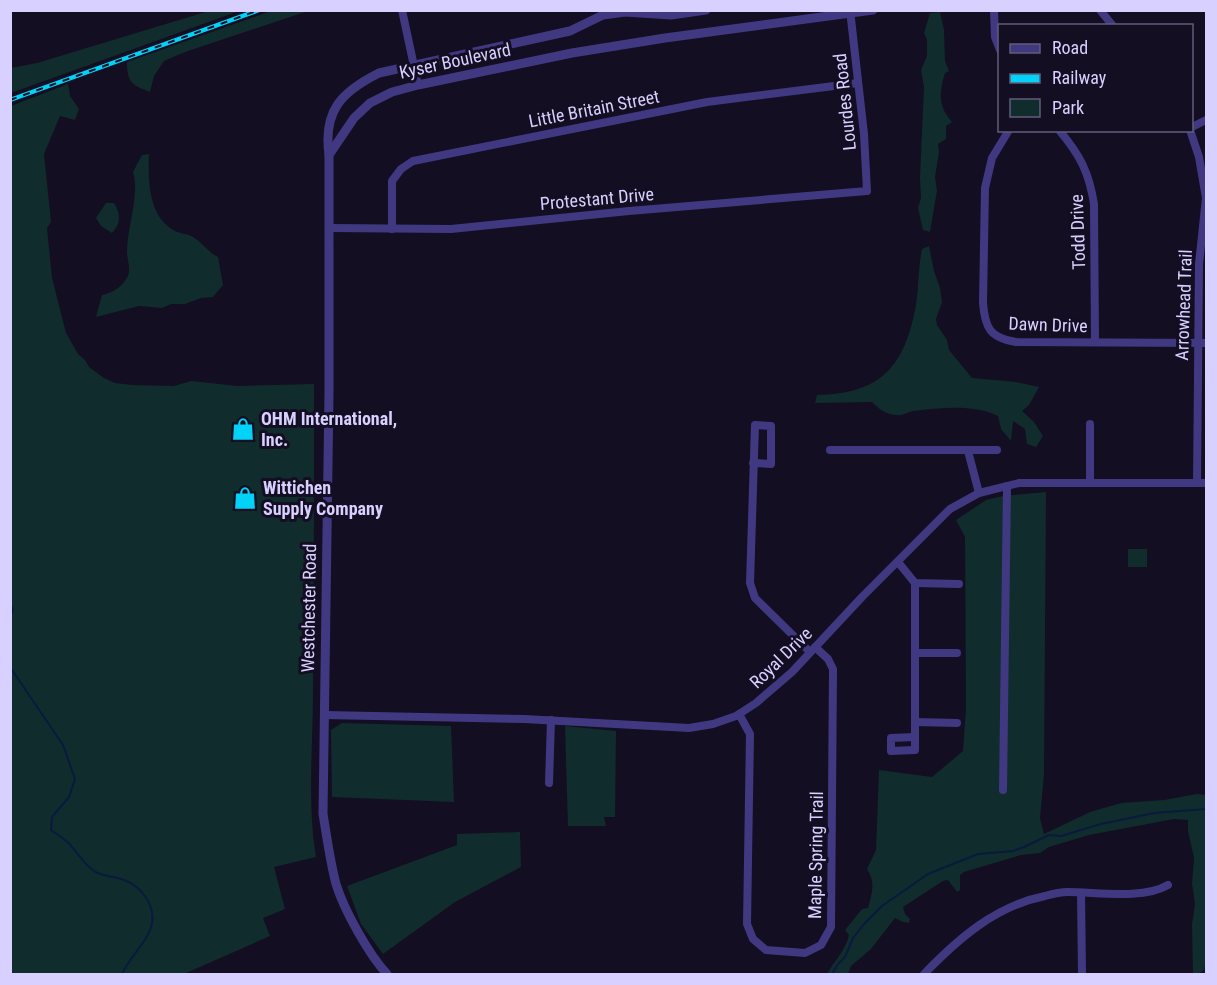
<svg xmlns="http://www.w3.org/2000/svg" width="1217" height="985" viewBox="0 0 1217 985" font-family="'Roboto Condensed',sans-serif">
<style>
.green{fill:#112c2c}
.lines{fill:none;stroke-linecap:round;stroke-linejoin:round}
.stream{stroke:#0a1a3f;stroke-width:2}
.minor{stroke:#403981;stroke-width:8}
.tertiary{stroke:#403981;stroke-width:9}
.rail-casing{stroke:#02d1f8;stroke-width:4.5}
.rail{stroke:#130e22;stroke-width:2;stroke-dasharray:7;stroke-linecap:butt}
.labels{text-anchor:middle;stroke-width:6;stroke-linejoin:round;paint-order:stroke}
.street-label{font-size:18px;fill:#d8d0ff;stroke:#130e22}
.poi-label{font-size:18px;font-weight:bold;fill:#d8d0ff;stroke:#130e22;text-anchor:start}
</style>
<rect width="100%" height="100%" fill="#130e22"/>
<g class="green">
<polygon points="212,10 239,11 11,93 11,68 37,63"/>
<path d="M271 11H308L185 52 164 61 154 76 150 92C132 85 127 83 127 62Z"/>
<path d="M940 12 944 30 945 61 949 71 945 73C939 93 938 106 952 122L946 126V139L938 144 939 152 935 177 937 191 930 232 923 230 918 208 921 198 920 178 924 87 921 70 927 56V40L924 33 930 13Z"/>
<path d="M68 84 70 96 79 109 75 120 60 116 44 154 51 222 47 228 52 278 66 333 78 354 85 360 89 367 104 378 115 383 132 385 174 386 191 381 238 386 314 384C314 487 314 590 313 693 313 748 307 803 316 857L274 867 285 909 263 918 270 936 184 974H11V106Z"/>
<path d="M149 154C148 180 148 217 175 231 181 234 187 233 193 237 203 243 208 252 218 257L223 285 213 297 201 298 185 304H171L162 308 139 306 96 317 102 295C113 293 123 286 128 276 131 268 127 260 127 252 127 226 140 196 133 172L142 155Z"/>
<path d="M106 203H114C121 214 121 224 112 233L101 226 96 218Z"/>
<path d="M929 246 934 271 940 288 942 302 936 319 937 325 947 340 949 350 972 378 1016 382 1039 387 1029 405 1022 411 1034 422 1043 436 1036 447 1027 444 1025 429 1013 421 1011 441 1001 429 998 416C973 404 941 408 914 411 908 412 902 416 896 415 885 414 879 409 872 402L815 403 817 395C881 394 905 366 916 305 919 286 918 268 922 249Z"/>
<path d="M1046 492 1044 774 1040 818 1044 834 1090 812 1121 803 1164 800 1197 794 1206 795V962L1204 970 1198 974H1193L1192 924 1195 904 1192 884 1194 858 1188 831V820L1174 819 1089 835 1049 847 1040 853 1021 855 964 872 960 875V890L957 892 948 880 943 881 903 907 905 914 910 919 909 923 903 922 895 918 871 949 851 966 848 974H827C834 961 846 950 849 935L845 930 862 909 868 908C872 893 876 883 867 869L876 850 879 770 932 777 963 751 966 708 965 537 956 520 986 500 1003 496Z"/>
<rect x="1128" y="549" width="19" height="18"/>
<polygon points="342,723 451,726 454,802 332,797 331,730"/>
<polygon points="565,726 616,731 615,817 604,817 606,826 568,826"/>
<polygon points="520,832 521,867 455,902 383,954 361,924 347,886 457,845 457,834"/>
</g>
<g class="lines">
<g class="stream">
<polyline points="10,602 13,610 10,617"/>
<path d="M10 667 63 745 75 779 69 797 52 817 51 830C58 835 67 840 72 847 80 856 84 864 94 871 102 877 115 876 124 880 141 886 155 905 152 923 149 941 129 957 122 974"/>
<polyline points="832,974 838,964 845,957 853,938 865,923 882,906 928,874 978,854 1013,851 1024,847 1049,835 1061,836 1101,824 1154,813 1206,809"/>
</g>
<g class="minor">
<polyline points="402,10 418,85"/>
<polyline points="994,10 995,37 1000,50"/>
<polyline points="1100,10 1113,26"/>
<polyline points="1192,127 1206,120"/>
<path d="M1009 130 992 158 985 188 983 303C985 328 990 338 1016 342L1206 343"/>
<path d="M1059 130C1080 155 1089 172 1094 204L1095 341"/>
<polyline points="1190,130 1199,157 1206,198 1199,264 1197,483"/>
<polyline points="329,228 451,229 629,211 867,191 864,134 850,10"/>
<polyline points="392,229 392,181 401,169 413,161 707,102 858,83"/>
<polyline points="830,450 997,450"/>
<polyline points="968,451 979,493"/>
<polyline points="753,463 771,464 771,426 755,425 750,583 755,598 810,652"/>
<polyline points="1090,483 1090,424"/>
<polyline points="898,562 915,583 959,584"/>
<polyline points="915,583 915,737"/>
<polyline points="915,653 957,653"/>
<polyline points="739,714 750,734 747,924 753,939 766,950 805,953 821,945 831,927 833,669 828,659 815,647"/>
<polyline points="325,715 524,719 689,728 713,724 736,716 756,703 792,672 862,597 950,509 979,493 1019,483 1206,483"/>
<polyline points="915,722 957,723"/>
<polygon points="915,737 915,750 891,751 891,738"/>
<polyline points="549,783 551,720"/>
<polyline points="1003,790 1007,486"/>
<polyline points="1081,893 1082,974"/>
<path d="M924 974C958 939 995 906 1045 896 1052 894 1060 892 1068 892 1097 892 1142 900 1168 885"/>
</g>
<g class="tertiary">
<polyline points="329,155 354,118 370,103 392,92 418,85 572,53 665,38 873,10"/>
<path d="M387 974C369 955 344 910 336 884 330 861 327 838 323 814L329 393V155C323 111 341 92 379 73L570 31 603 15 625 12 671 15 706 10"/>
</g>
<g class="rail-casing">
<polyline id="rail" points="10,100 259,10"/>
</g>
<use href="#rail" class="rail"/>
</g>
<defs>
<g id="shop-bare" transform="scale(1.8)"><path d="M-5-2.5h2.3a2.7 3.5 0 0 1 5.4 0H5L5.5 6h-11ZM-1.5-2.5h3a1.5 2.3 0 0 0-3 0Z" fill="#02d1f8" stroke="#130e22" stroke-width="2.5" paint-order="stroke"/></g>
</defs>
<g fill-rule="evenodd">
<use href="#shop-bare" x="243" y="429"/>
<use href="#shop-bare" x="245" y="498"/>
</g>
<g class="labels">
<g class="street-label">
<text transform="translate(455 61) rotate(-12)" y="6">Kyser Boulevard</text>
<text transform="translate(845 102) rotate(-96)" y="6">Lourdes Road</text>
<text transform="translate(594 109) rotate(-11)" y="6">Little Britain Street</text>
<text transform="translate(597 199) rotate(-5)" y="6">Protestant Drive</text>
<text transform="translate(1078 232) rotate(-92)" y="6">Todd Drive</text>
<text transform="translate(1184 305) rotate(-88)" y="6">Arrowhead Trail</text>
<text transform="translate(1048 325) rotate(2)" y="6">Dawn Drive</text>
<text transform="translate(309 608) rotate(-89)" y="6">Westchester Road</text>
<text transform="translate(781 658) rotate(-44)" y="6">Royal Drive</text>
<text transform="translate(816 855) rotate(-89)" y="6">Maple Spring Trail</text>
</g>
<g class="poi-label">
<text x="261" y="425">OHM International,<tspan x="261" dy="21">Inc.</tspan></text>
<text x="263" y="494">Wittichen<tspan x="263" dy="21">Supply Company</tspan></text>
</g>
</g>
<rect width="1217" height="985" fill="none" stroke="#d8d0ff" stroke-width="24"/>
<rect x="998" y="24" width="195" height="108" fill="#130e22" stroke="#625c7a" stroke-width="1.5"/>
<rect x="1010" y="44" width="30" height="9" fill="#403981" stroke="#625c7a" stroke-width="1.5"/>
<text x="1052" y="54" font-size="18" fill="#d8d0ff">Road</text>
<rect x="1010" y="74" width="30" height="9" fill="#02d1f8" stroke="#625c7a" stroke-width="1.5"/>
<text x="1052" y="84" font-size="18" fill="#d8d0ff">Railway</text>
<rect x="1010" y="99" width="30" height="18" fill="#112c2c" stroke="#625c7a" stroke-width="1.5"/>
<text x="1052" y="114" font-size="18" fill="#d8d0ff">Park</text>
</svg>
